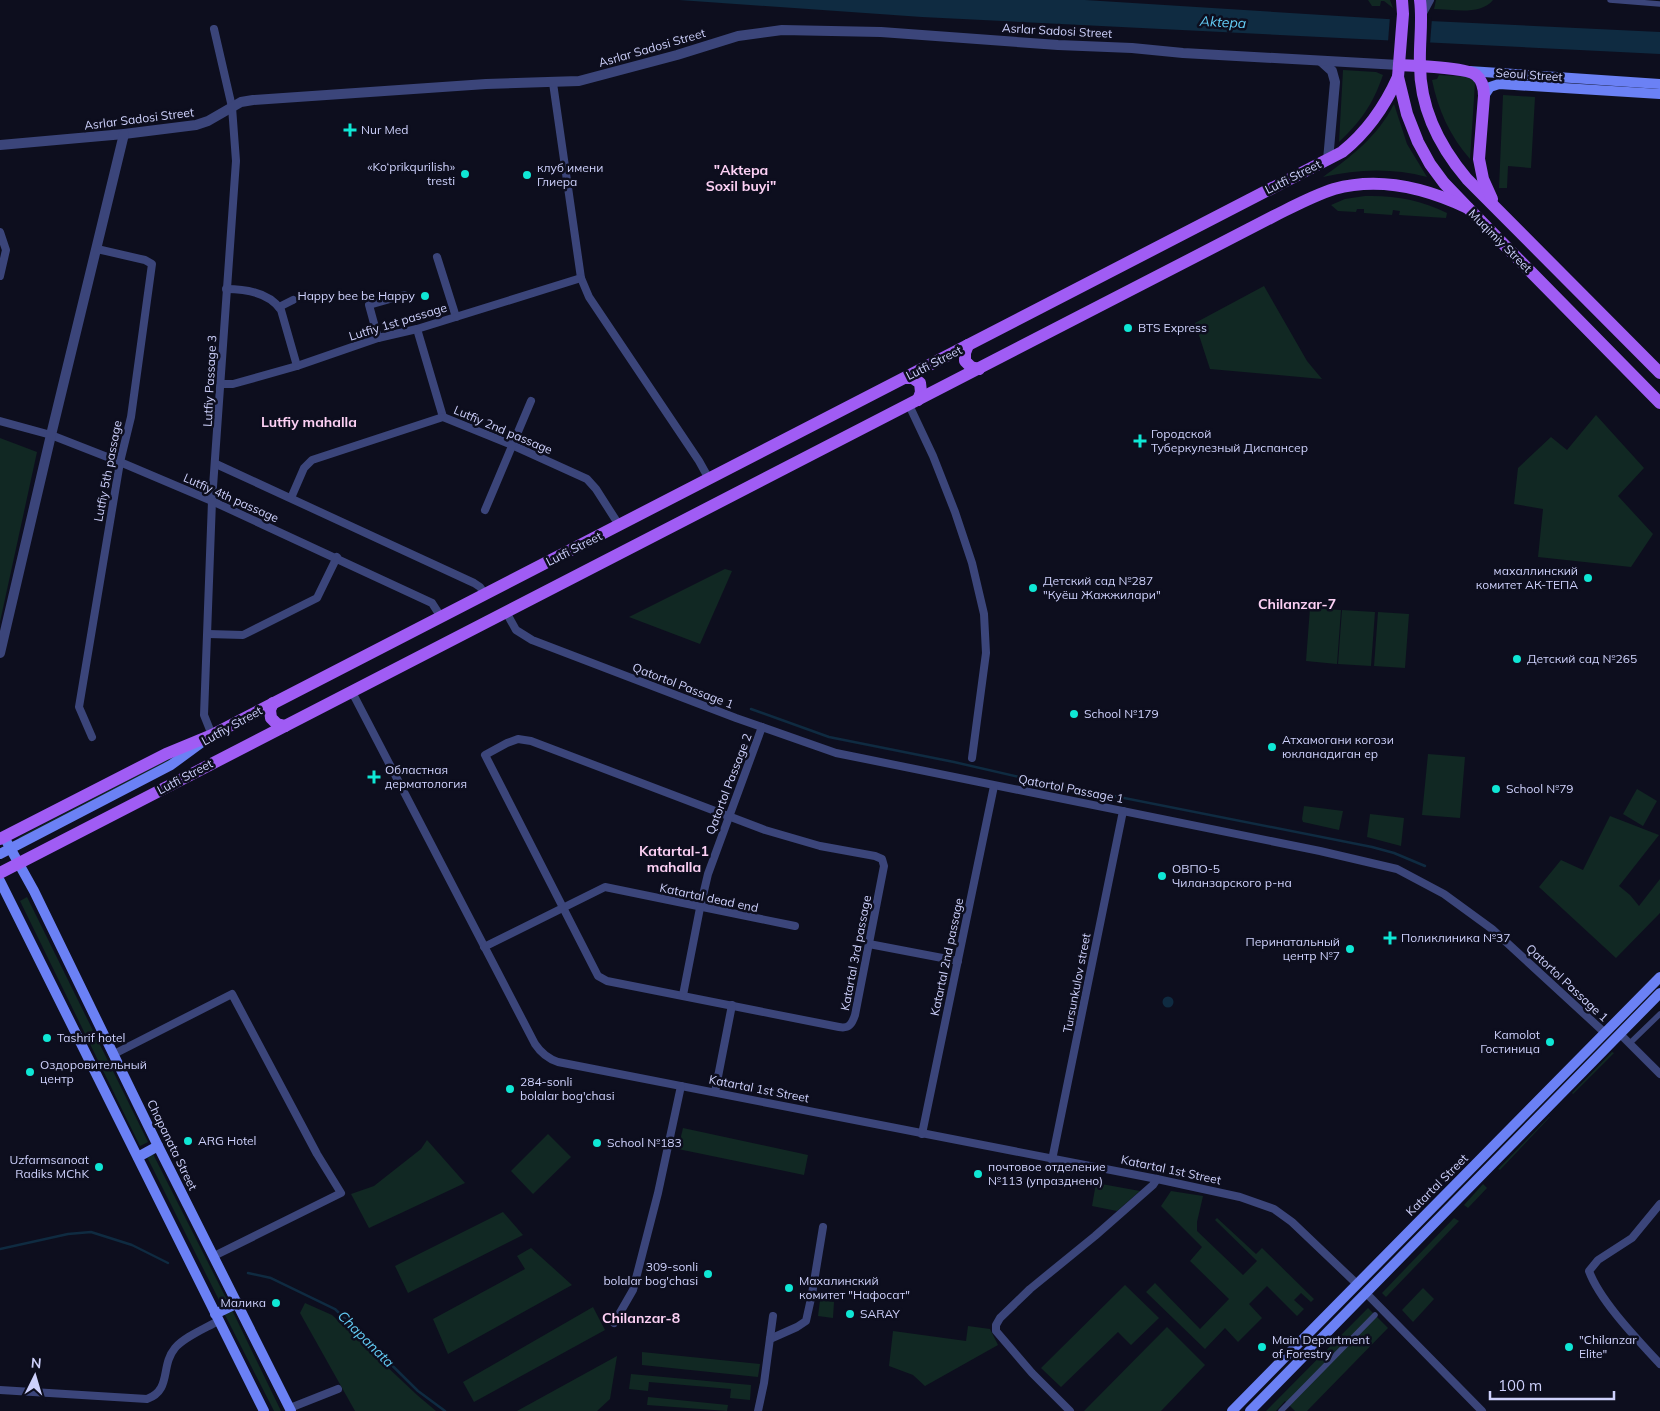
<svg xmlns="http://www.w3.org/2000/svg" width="1660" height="1411" viewBox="0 0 1660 1411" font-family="Mulish,sans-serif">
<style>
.green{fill:#112823}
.water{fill:#0f2b41}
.pier{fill:#0d0e1e}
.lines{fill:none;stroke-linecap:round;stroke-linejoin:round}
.stream{stroke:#0f2b41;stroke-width:2.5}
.pedestrian{stroke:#3b457a;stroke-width:5.5}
.minor{stroke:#3b457a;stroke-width:8}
.tertiary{stroke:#3b457a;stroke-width:10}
.secondary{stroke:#6b81f5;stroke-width:10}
.primary{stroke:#a05cf4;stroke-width:12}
.poi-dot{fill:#0fe7d5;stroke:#0d0e1e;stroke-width:2}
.labels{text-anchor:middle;stroke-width:5;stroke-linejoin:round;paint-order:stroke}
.street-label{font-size:12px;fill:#ced1fc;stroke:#0d0e1e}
.poi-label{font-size:12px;fill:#ced1fc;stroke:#0d0e1e;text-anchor:start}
.water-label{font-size:14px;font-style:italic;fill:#63ccf5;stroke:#0d0e1e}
.neighbourhood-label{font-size:14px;font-weight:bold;fill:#fcd0f4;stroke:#0d0e1e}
</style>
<rect width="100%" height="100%" fill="#0d0e1e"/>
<g class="green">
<polygon points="1368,0 1390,0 1393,8 1384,1 1381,1 1380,6 1372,6"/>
<path d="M1436 0H1493C1480 16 1452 9 1434 9Z"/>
<path d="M1343 70 1376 72 1383 75C1373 104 1361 121 1339 142Z"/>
<path d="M1439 75 1469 77 1472 78 1475 83 1470 159C1450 136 1438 110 1432 80L1437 79Z"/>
<polygon points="1503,95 1535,97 1531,168 1508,166 1507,188 1499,188"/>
<path d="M1394 104 1407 144 1427 177C1392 168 1359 169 1323 177 1352 156 1378 136 1394 104Z"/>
<path d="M1365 196C1393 195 1422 200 1447 213L1446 218 1399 215 1400 211 1393 210 1392 215 1364 213V209H1357L1356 212 1338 211 1331 205 1345 199Z"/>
<polygon points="1264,286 1307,361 1322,379 1210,369 1195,323"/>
<polygon points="1596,415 1644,468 1618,496 1653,534 1631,567 1538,557 1543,509 1514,504 1518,468 1551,437 1567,450"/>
<polygon points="0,438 37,452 0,622"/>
<polygon points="725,569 732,571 700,644 629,617"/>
<polygon points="1310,608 1341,610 1337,664 1306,661"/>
<polygon points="1342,610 1375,612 1371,666 1338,664"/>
<polygon points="1378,612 1409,614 1405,668 1374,666"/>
<polygon points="1428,754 1465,757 1460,818 1422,815"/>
<polygon points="173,757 168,763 20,839 19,837"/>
<polygon points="1637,789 1657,801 1643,826 1623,814"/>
<polygon points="1304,806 1343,811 1339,830 1303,822 1302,819"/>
<polygon points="1370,814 1404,818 1401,846 1367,837"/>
<polygon points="1610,816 1659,835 1619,886 1630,895 1639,906 1660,879 1660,913 1616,958 1539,887 1561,860 1583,870"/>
<polygon points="27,897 148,1142 140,1146 20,901"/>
<polygon points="1612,1052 1614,1053 1573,1094 1572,1093"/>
<polygon points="1549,1117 1550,1117 1500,1170 1498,1169"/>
<polygon points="683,1128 808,1155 804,1175 678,1149"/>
<polygon points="548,1134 571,1157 533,1194 511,1171"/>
<polygon points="427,1140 465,1183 369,1228 351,1194 374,1186 421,1149"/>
<polygon points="153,1154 227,1300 221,1304 147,1157"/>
<polygon points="1096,1183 1140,1191 1117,1211 1092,1206"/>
<polygon points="1483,1184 1487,1188 1468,1208 1464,1205"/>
<polygon points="1171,1191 1203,1196 1197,1222 1197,1231 1243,1275 1257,1261 1215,1220 1217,1218 1256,1254 1262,1248 1314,1299 1311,1302 1301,1293 1294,1300 1304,1309 1297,1316 1267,1286 1249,1304 1262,1318 1238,1342 1225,1328 1205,1349 1146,1292 1155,1283 1200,1329 1229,1299 1190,1261 1202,1247 1161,1206"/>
<polygon points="503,1212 523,1235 408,1293 395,1266"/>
<polygon points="1454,1218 1459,1221 1386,1297 1382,1293"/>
<polygon points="531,1248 572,1285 448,1354 433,1319 525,1269 517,1256"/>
<polygon points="1125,1285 1159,1318 1131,1345 1118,1332 1061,1387 1041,1368"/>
<polygon points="1423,1288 1434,1299 1413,1322 1402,1310"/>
<polygon points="820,1300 834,1302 833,1318 818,1316"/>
<polygon points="305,1303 332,1315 417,1395 436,1411 355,1411 300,1313"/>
<polygon points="593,1307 605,1330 474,1402 463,1382"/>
<polygon points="1368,1308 1388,1328 1307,1411 1295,1411 1285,1401 1276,1411 1266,1411"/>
<polygon points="232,1310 281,1411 274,1411 224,1313"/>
<polygon points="968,1326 990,1329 998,1345 925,1386 913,1375 889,1366 893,1331 966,1341"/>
<polygon points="1167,1327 1205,1365 1161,1411 1084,1411"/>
<polygon points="642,1352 760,1364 758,1377 642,1365"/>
<polygon points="617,1356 610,1399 597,1411 517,1411"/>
<polygon points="631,1374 751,1385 750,1400 730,1398 731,1389 649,1382 648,1391 629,1389"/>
<polygon points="648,1397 728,1405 727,1411 647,1405"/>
</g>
<g class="water">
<polygon points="679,0 1085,0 1387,19 1660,32 1660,54 922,17"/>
<circle cx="1168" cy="1002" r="5.5"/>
</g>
<polygon class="pier" points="1390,16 1432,18 1430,44 1388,42"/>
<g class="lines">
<g class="stream">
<polyline points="751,709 829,737 954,762 1023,778 1372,847 1394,853 1425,866"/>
<polyline points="0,1249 68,1234 91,1232 132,1245 168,1263"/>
<polyline points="248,1273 271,1278 335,1309 418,1391 445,1411"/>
</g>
<g class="pedestrian">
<polyline points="1610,0 1660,4"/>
<polyline points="1630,1043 1660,1014"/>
<polyline points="1281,1411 1375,1315"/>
</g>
<g class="minor">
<polyline points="1423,13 1430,0"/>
<polyline points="553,83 581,278 589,297 699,461 709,479"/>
<polyline points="0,232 6,250 0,276"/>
<polyline points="437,257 456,317"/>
<path d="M226 289C246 289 269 292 281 310L297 366"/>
<polyline points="279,307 293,300"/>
<polyline points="417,329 443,417"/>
<polyline points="378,338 369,305 404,295"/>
<polyline points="221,384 233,384 297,366 378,338 417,329 581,278"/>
<polyline points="909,405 933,456 955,512 972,563 984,614 986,653 972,758"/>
<polyline points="0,421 51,435 120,462 212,501 432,603 441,617"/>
<polyline points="216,464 474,583 480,587 485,594"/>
<polyline points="291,498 304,468 312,460 443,417 512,445 587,479 596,489 619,525"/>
<polyline points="485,510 531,401"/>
<polyline points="506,612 516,630 532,640 736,718 836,753 1320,851 1397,869 1444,894 1492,929 1605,1033"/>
<polyline points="208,634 243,635 317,598 337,557"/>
<path d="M352 692 535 1044C541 1053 549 1059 558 1062L1157 1179 1240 1197 1274 1209 1292 1222 1357 1284"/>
<polyline points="212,735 204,715 212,501 236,161 232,107 214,29"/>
<polyline points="92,737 79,707 120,462 131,417 152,264 145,260 97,249"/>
<path d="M518 739 531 741 765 830 820 846 875 856 882 859 884 866 855 1015C852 1024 849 1029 839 1027L607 981 598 976 485 755 507 743Z"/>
<polyline points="869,944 958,961"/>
<polyline points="484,947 605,887 795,926"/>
<polyline points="683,995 700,908 708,874 762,727"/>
<polyline points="1620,1034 1660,1074"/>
<polyline points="114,1054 232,994 317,1154 341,1193 214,1256"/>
<polyline points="715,1092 732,1005"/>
<polyline points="922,1134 994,786"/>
<polyline points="1052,1160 1123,811"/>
<path d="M1660 1204 1632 1238 1598 1260 1589 1271C1600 1301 1638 1340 1660 1364"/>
<polyline points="1366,1293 1482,1411"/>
<polyline points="614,1323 633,1290 658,1193 681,1086"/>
<polyline points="770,1339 797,1327 806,1321 812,1294 823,1227"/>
<path d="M0 1390 147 1399C172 1390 160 1366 175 1348 184 1337 206 1328 218 1321"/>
<polyline points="290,1408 338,1389"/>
<polyline points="758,1411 764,1383 773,1316"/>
<polyline points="1070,1411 1032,1373 996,1331 996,1325 1000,1318 1030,1289 1095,1236 1153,1185 1157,1179"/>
</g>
<g class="tertiary">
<polyline points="1321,61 1332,71 1335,82 1328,160"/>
<polyline points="0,145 124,134 196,125 208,121 241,102 253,100 486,84 579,81 677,55 738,36 782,30 881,32 1058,45 1132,48 1183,53 1399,65"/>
<polyline points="0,653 51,435 124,134"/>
</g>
<g class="secondary">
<polyline points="1469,71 1660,84"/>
<polyline points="1484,96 1490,87 1499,84 1660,94"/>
<polyline points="4,837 34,891 158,1146 291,1411"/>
<polyline points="0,854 171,765 201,743"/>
<polyline points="0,881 264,1411"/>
<polyline points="138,1157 158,1146"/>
<polyline points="215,1314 238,1303"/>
<polyline points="1232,1411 1660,977"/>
<polyline points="1250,1411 1660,993"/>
</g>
<g class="primary">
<polyline points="1402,0 1403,14 1398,77 1407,114 1418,142 1430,164 1444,183 1468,208 1660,403"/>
<path d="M1420 0C1423 22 1419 43 1420 65 1420 109 1440 147 1467 179L1660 373"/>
<path d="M1399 65C1414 66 1466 67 1476 75 1482 80 1484 88 1484 96L1479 159 1483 179 1492 199"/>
<polyline points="968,345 965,353 965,361 971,367 979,369"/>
<polyline points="905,378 913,378 920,383 921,392 918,400"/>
<polyline points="273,703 270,710 271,718 277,724 285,726"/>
<path d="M0 839 166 754 212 735 1342 152C1367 132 1385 106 1398 77"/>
<path d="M0 873 1278 214C1296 205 1315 195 1334 189 1380 176 1426 188 1468 208"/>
</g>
</g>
<g class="poi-dot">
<path d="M347.5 122.5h5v5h5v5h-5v5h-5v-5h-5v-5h5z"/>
<circle cx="465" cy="174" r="5"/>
<circle cx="527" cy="175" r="5"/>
<circle cx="425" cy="296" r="5"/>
<circle cx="1128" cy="328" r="5"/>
<path d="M1137.5 433.5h5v5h5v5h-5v5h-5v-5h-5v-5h5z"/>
<circle cx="1588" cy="578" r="5"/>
<circle cx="1033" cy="588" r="5"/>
<circle cx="1517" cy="659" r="5"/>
<circle cx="1074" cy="714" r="5"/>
<circle cx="1272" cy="747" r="5"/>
<path d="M371.5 769.5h5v5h5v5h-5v5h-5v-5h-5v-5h5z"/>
<circle cx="1496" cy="789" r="5"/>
<circle cx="1162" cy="876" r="5"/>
<path d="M1387.5 930.5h5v5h5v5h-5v5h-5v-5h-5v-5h5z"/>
<circle cx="1350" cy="949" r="5"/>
<circle cx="47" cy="1038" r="5"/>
<circle cx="1550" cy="1042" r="5"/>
<circle cx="30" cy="1072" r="5"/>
<circle cx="510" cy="1089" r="5"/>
<circle cx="188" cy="1141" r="5"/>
<circle cx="597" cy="1143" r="5"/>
<circle cx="99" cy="1167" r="5"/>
<circle cx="978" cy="1174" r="5"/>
<circle cx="708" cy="1274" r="5"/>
<circle cx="789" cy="1288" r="5"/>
<circle cx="276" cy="1303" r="5"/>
<circle cx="850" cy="1314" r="5"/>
<circle cx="1262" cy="1347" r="5"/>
<circle cx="1569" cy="1347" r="5"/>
</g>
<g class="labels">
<g class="street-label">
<text transform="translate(1057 31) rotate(3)" y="4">Asrlar Sadosi Street</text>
<text transform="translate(652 48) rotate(-16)" y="4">Asrlar Sadosi Street</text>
<text transform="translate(1529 75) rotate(4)" y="4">Seoul Street</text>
<text transform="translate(139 119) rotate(-7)" y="4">Asrlar Sadosi Street</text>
<text transform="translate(1293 177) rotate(-27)" y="4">Lutfi Street</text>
<text transform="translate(1500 241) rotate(45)" y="4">Muqimiy Street</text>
<text transform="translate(398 322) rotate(-17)" y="4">Lutfiy 1st passage</text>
<text transform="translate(934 363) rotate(-27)" y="4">Lutfi Street</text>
<text transform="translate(210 381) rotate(-87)" y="4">Lutfiy Passage 3</text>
<text transform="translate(503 430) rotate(23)" y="4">Lutfiy 2nd passage</text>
<text transform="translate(108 471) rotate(-79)" y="4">Lutfiy 5th passage</text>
<text transform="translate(231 498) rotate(24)" y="4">Lutfiy 4th passage</text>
<text transform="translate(574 549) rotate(-27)" y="4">Lutfi Street</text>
<text transform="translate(683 686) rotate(21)" y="4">Qatortol Passage 1</text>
<text transform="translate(232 726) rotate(-29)" y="4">Lutfiy Street</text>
<text transform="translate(185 777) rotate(-28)" y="4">Lutfi Street</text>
<text transform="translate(729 784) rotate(-69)" y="4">Qatortol Passage 2</text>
<text transform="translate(1071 789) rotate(11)" y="4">Qatortol Passage 1</text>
<text transform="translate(709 898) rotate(12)" y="4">Katartal dead end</text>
<text transform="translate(856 953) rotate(-79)" y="4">Katartal 3rd passage</text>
<text transform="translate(947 957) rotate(-78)" y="4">Katartal 2nd passage</text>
<text transform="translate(1077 983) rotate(-79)" y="4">Tursunkulov street</text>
<text transform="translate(1567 983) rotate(43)" y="4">Qatortol Passage 1</text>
<text transform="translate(759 1089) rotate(11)" y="4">Katartal 1st Street</text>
<text transform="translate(172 1145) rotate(64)" y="4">Chapanata Street</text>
<text transform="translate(1171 1170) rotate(12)" y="4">Katartal 1st Street</text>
<text transform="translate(1437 1185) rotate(-45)" y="4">Katartal Street</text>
</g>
<g class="poi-label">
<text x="361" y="134">Nur Med</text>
<text x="455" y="171" text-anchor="end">«Ko‘prikqurilish»<tspan x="455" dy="14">tresti</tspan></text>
<text x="537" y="172">клуб имени<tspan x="537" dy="14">Глиера</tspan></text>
<text x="415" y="300" text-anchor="end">Happy bee be Happy</text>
<text x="1138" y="332">BTS Express</text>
<text x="1151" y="438">Городской<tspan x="1151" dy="14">Туберкулезный Диспансер</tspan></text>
<text x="1578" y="575" text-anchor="end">махаллинский<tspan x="1578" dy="14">комитет АК-ТЕПА</tspan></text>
<text x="1043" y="585">Детский сад №287<tspan x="1043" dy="14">"Куёш Жажжилари"</tspan></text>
<text x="1527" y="663">Детский сад №265</text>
<text x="1084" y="718">School №179</text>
<text x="1282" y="744">Атхамогани когози<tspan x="1282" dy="14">юкланадиган ер</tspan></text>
<text x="385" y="774">Областная<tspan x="385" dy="14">дерматология</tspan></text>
<text x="1506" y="793">School №79</text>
<text x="1172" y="873">ОВПО-5<tspan x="1172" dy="14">Чиланзарского р-на</tspan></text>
<text x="1401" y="942">Поликлиника №37</text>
<text x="1340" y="946" text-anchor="end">Перинатальный<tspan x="1340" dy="14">центр №7</tspan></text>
<text x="1540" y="1039" text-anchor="end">Kamolot<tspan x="1540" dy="14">Гостиница</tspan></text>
<text x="57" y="1042">Tashrif hotel</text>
<text x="40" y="1069">Оздоровительный<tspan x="40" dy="14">центр</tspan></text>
<text x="520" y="1086">284-sonli<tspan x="520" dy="14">bolalar bog'chasi</tspan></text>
<text x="198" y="1145">ARG Hotel</text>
<text x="607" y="1147">School №183</text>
<text x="89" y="1164" text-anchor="end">Uzfarmsanoat<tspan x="89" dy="14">Radiks MChK</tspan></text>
<text x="988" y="1171">почтовое отделение<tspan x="988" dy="14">№113 (упразднено)</tspan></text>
<text x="698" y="1271" text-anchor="end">309-sonli<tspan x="698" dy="14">bolalar bog'chasi</tspan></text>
<text x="799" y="1285">Махалинский<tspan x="799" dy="14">комитет "Нафосат"</tspan></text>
<text x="266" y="1307" text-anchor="end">Малика</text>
<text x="860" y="1318">SARAY</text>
<text x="1272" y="1344">Main Department<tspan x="1272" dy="14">of Forestry</tspan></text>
<text x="1579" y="1344">"Chilanzar<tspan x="1579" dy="14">Elite"</tspan></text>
</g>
<g class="water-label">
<text transform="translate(1223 22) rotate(3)" y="5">Aktepa</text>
<text transform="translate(366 1339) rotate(45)" y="5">Chapanata</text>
</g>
<g class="neighbourhood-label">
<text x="741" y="175">"Aktepa<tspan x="741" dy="16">Soxil buyi"</tspan></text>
<text x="309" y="427">Lutfiy mahalla</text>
<text x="1297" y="609">Chilanzar-7</text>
<text x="674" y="856">Katartal-1<tspan x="674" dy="16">mahalla</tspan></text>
<text x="641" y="1323">Chilanzar-8</text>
</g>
</g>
<g transform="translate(35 1376) rotate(5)" stroke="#0d0e1e" stroke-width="4" paint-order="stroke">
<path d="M0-4L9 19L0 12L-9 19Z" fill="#ced1fc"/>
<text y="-8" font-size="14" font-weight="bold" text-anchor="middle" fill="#ced1fc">N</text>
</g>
<path d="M1490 1391v8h124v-8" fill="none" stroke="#ced1fc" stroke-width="2.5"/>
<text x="1498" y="1391" font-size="15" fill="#ced1fc" stroke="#0d0e1e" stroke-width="4" paint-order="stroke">100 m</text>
</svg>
